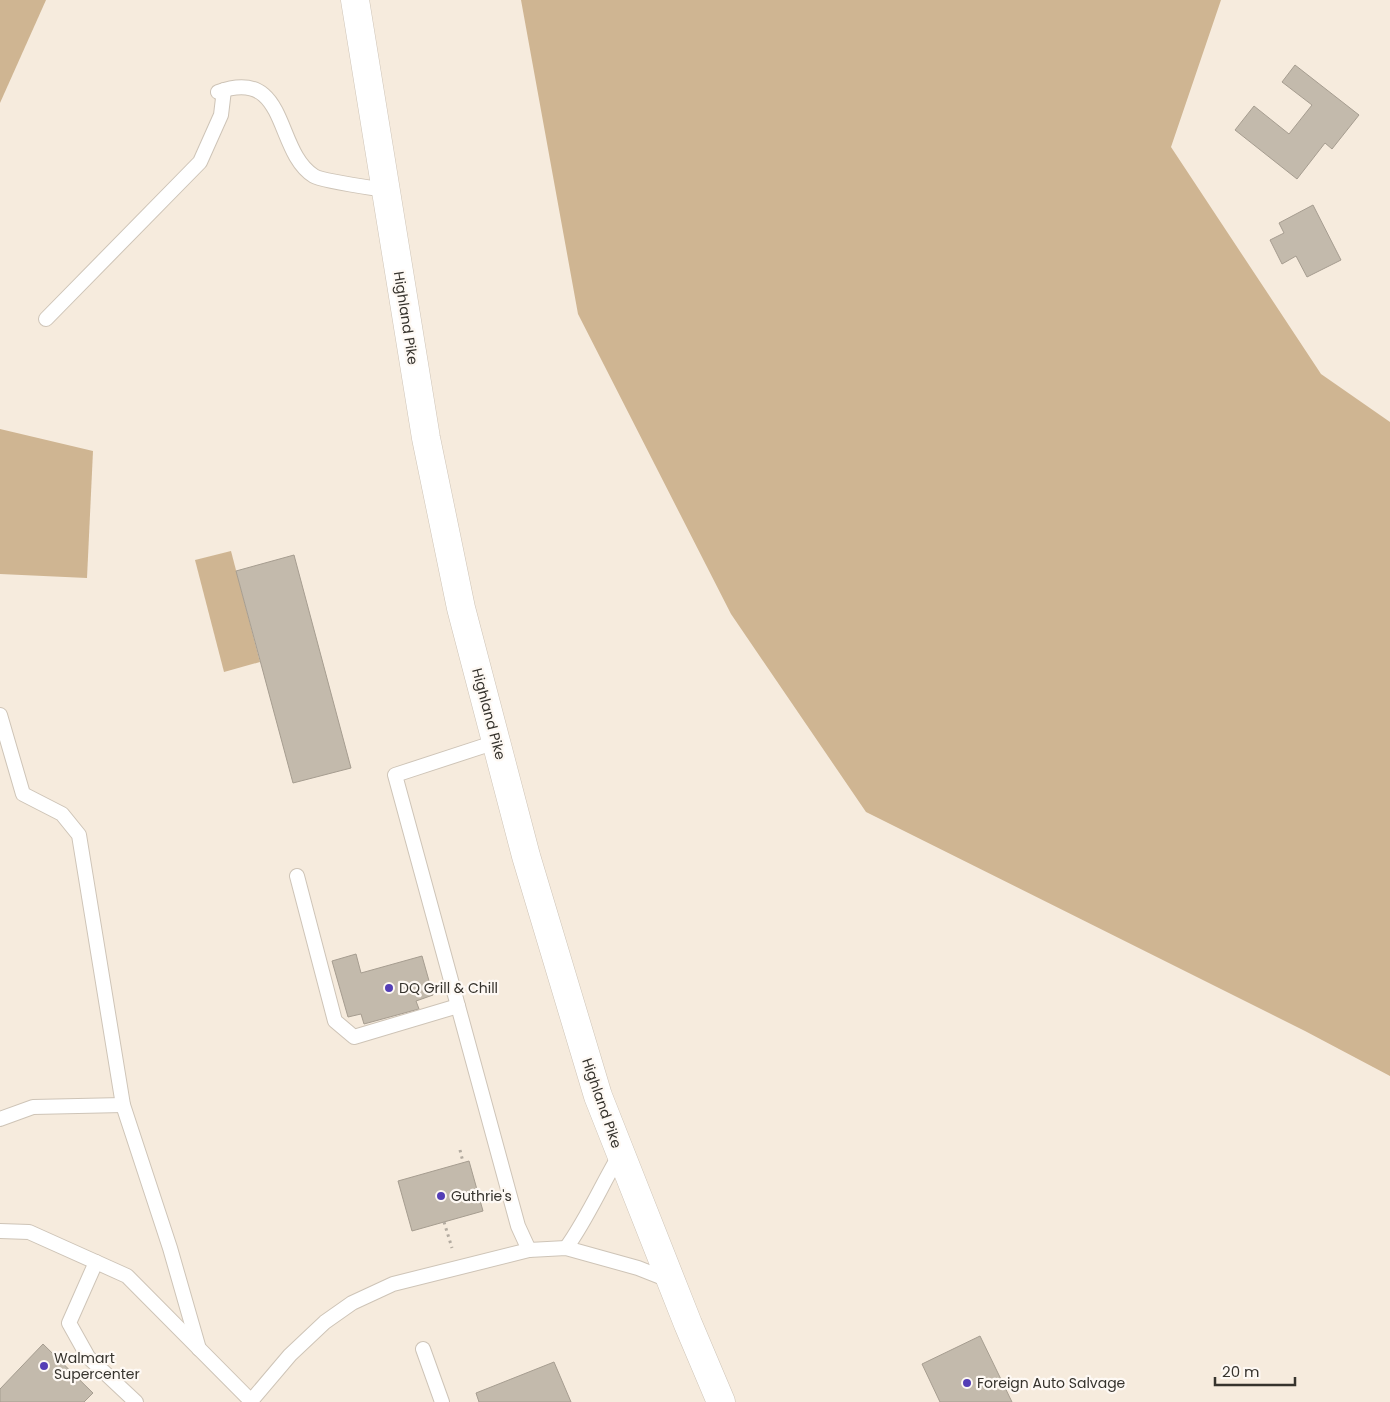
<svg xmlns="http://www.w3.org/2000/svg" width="1390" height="1402" viewBox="0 0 1390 1402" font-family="Poppins,sans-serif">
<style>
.green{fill:#cfb592}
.building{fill:#c3baac;stroke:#a69d90}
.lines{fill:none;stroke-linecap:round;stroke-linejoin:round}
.lane-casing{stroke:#cec4b7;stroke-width:16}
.secondary-casing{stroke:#cec4b7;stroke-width:29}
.path{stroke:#b3aba0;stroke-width:3;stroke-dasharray:2.5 4;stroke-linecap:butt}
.lane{stroke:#fff;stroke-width:14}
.secondary{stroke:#fff;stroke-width:28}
.poi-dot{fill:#543eb6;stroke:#fef9f4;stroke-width:2}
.labels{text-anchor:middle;stroke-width:4.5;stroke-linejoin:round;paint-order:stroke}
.street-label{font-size:14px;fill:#36332d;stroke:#fef9f4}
.poi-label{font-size:14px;fill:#36332d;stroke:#fef9f4;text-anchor:start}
</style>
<rect width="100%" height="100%" fill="#f6ebdd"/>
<g class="green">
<polygon points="0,0 46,0 0,103"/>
<polygon points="521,0 1221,0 1171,147 1321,374 1390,422 1390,1076 1305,1031 866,812 731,614 578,314"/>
<polygon points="0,429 93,451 87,578 0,574"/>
<polygon points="231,551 260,662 224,672 195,560"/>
</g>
<g class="building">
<polygon points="1295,65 1359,115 1332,149 1325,143 1297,179 1235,130 1254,106 1289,134 1312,105 1282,82"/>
<polygon points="1313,205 1341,260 1307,277 1296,256 1282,264 1270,240 1284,233 1279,223"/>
<polygon points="294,555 351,768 293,783 236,571"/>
<polygon points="356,954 361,973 422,956 433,995 416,1001 419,1009 364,1024 361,1014 348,1017 332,961"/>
<polygon points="469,1161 483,1211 412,1231 398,1181"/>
<polygon points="980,1336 1012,1402 940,1402 922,1364"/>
<polygon points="43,1344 93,1393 84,1402 0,1402 0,1389"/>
<polygon points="554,1362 571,1402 479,1402 476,1393"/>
</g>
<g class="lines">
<g class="lane-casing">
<g id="lane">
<path d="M218 92C289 66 274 151 314 176 322 181 373 188 385 190"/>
<polyline points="46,319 200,162 221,115 224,90"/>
<polyline points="0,715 23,794 62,814 79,835 123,1105 170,1248 199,1349"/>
<polyline points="496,742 395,775 518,1226 529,1250"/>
<polyline points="297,876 335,1021 354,1037 458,1006"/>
<polyline points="0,1119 33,1107 123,1105"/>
<polyline points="0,1231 29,1232 127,1276 252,1402"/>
<path d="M566 1248C587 1219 601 1186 620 1154"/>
<polyline points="96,1262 69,1323 88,1357 136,1402"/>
<polyline points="423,1349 442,1402"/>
<polyline points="251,1401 290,1355 325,1322 352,1303 393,1284 529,1250 566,1248 638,1268 671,1281"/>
</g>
</g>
<g class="secondary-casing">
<polyline id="secondary" points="355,0 426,438 461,608 526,856 598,1096 688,1324 721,1402"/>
</g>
<g class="path">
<polyline points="460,1150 463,1162"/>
<polyline points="444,1222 452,1248"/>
</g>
<use href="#lane" class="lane"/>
<use href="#secondary" class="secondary"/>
</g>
<g class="poi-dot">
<circle cx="389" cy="988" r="5"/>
<circle cx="441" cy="1196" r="5"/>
<circle cx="44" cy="1366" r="5"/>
<circle cx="967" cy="1383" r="5"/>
</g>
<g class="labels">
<g class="street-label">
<text transform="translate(406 318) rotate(81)" y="5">Highland Pike</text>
<text transform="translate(489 714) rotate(75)" y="5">Highland Pike</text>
<text transform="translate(602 1103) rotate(71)" y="5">Highland Pike</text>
</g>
<g class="poi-label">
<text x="399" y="993">DQ Grill &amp; Chill</text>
<text x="451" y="1201">Guthrie's</text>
<text x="54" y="1363">Walmart<tspan x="54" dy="16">Supercenter</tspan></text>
<text x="977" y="1388">Foreign Auto Salvage</text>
</g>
</g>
<path d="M1215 1377v8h80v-8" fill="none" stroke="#36332d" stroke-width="2.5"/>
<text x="1222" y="1377" font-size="15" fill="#36332d" stroke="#fef9f4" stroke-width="4" paint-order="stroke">20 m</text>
</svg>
